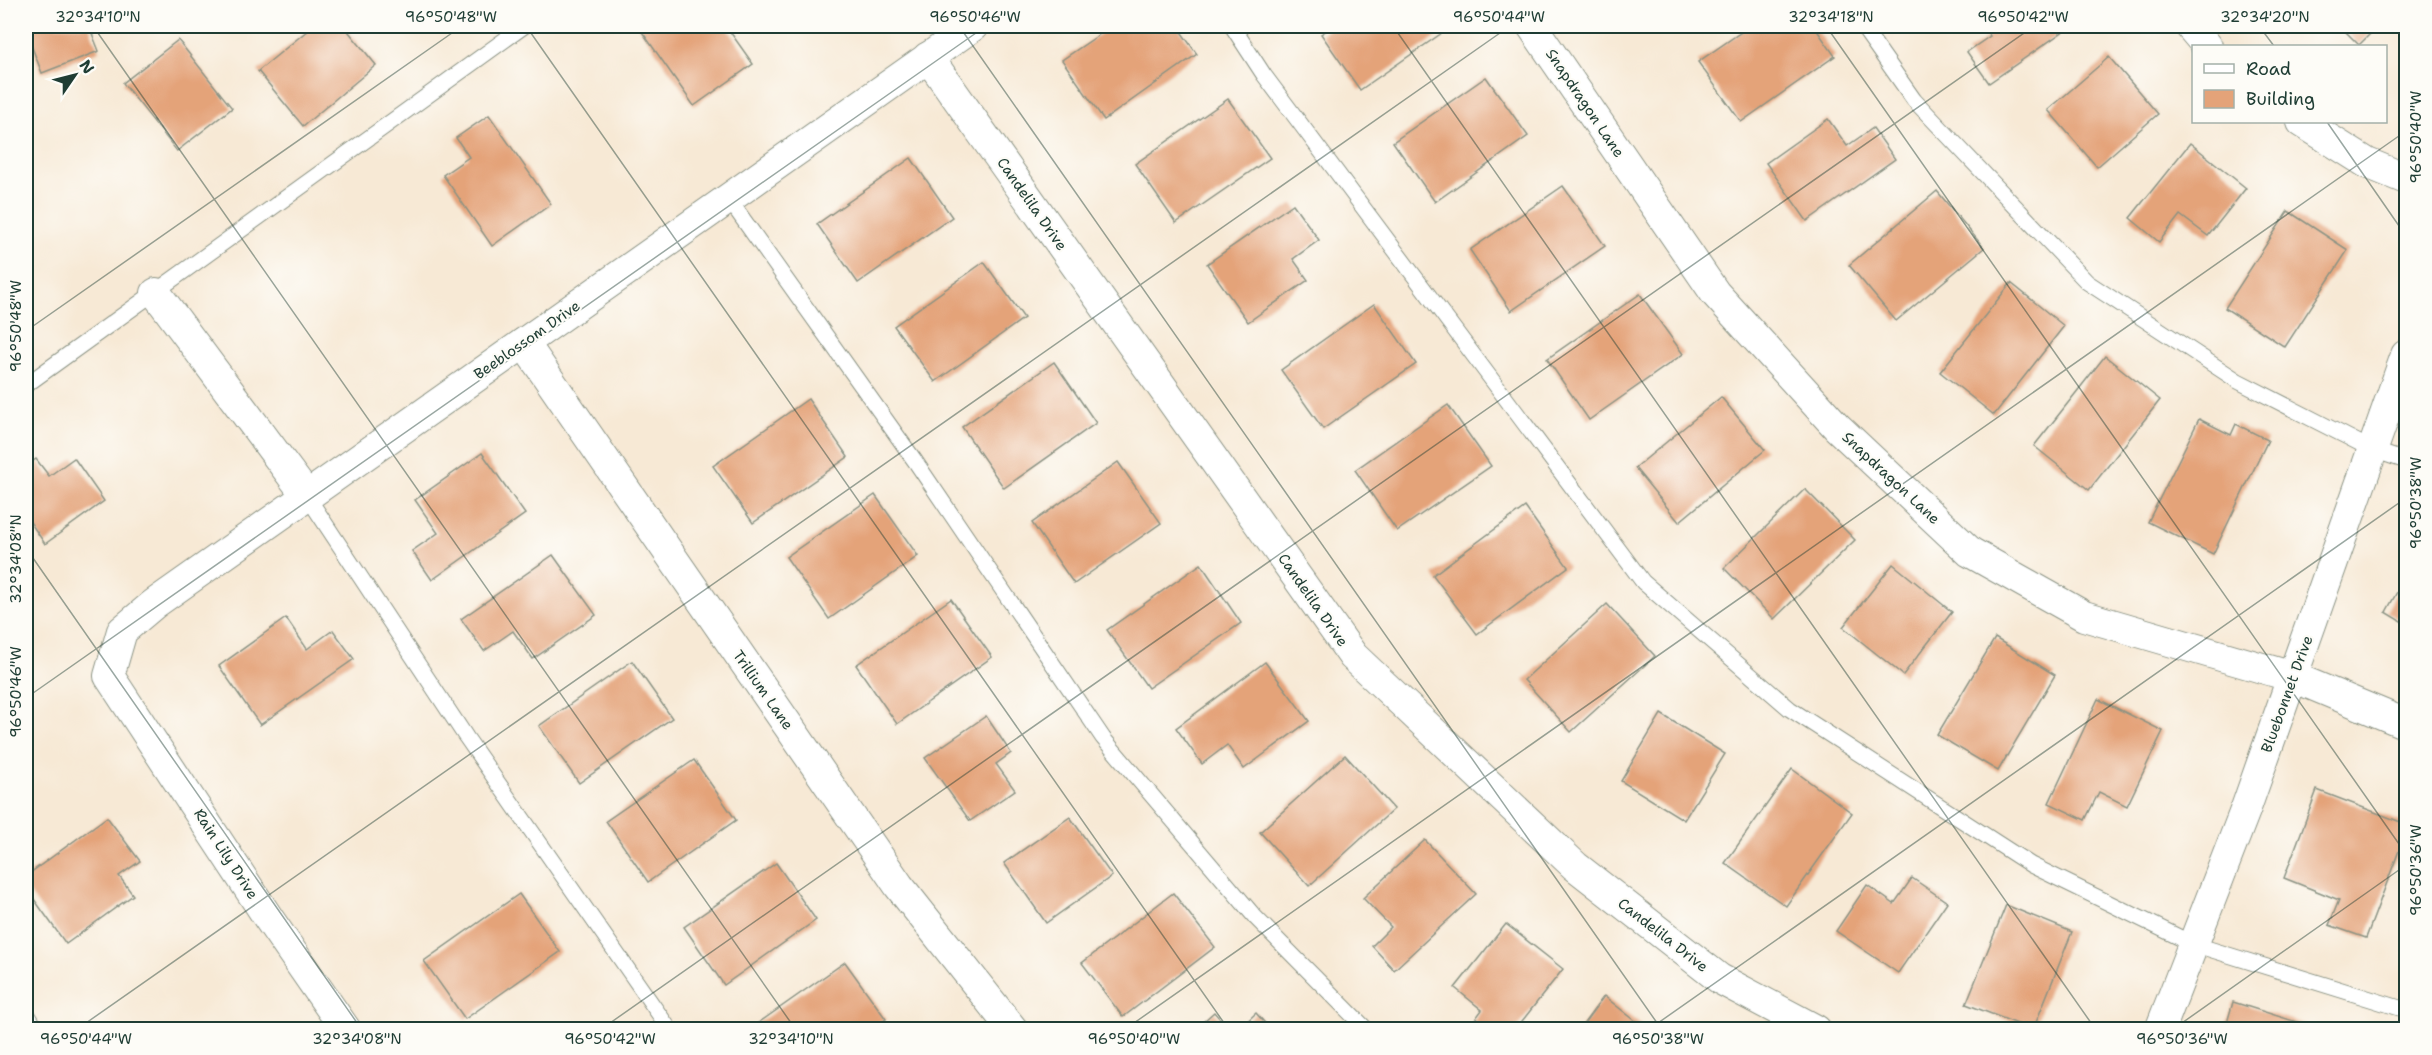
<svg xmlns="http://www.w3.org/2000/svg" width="2432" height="1055" viewBox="0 0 2432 1055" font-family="'Shantell Sans',sans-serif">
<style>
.building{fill:#e4a379}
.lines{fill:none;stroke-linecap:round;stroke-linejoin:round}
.lane-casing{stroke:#8b9384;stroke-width:17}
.street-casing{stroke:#8b9384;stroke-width:32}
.lane{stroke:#fff;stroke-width:15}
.street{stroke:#fff;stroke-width:30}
.ticks{fill:none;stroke:#1f3d34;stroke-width:1.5;stroke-opacity:0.45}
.labels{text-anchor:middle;stroke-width:4.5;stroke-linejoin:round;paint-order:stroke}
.street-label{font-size:15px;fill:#1f3d34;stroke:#fdfcf7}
.neatline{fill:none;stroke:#1f3d34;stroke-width:2}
.ticks-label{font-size:15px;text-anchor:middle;fill:#1f3d34}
</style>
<rect width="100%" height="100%" fill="#fdfcf7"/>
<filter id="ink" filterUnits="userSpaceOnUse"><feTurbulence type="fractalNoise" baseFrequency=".0167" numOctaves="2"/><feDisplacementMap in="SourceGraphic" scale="12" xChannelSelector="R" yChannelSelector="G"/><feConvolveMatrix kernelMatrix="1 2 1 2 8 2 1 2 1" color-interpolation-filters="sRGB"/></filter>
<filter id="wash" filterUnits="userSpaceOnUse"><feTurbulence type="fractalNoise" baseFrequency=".008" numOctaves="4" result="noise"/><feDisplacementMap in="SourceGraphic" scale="24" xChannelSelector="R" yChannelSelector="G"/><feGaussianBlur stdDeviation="1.35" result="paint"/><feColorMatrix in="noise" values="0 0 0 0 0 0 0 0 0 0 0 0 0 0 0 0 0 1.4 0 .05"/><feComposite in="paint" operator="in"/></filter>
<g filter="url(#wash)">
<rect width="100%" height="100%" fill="#f7e9d5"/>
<g id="blocks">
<g class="building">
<polygon points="26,26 89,26 99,51 42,73 26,32"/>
<polygon points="313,26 344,26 376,65 303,126 258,71"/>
<polygon points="638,26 726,26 753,64 694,106"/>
<polygon points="1112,26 1177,26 1197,54 1104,120 1062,60"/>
<polygon points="1333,26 1452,26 1360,90 1321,34"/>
<polygon points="1750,26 1814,26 1835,56 1741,122 1698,62"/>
<polygon points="1983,26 2071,26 1989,83 1967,52 1990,36"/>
<polygon points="2340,26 2378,26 2359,45"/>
<polygon points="178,40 232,108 177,151 123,83"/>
<polygon points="2109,57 2158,114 2097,167 2048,110"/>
<polygon points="1486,77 1528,136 1435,202 1393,142"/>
<polygon points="1228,99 1270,158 1176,223 1135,164"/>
<polygon points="489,115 551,204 492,246 443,175 469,157 456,138"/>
<polygon points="1828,119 1847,146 1873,128 1895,159 1807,221 1766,163"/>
<polygon points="2190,143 2246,188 2208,236 2180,215 2159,242 2130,218"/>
<polygon points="911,158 952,217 858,283 817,224"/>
<polygon points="1563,186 1605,246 1511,311 1470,250"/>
<polygon points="1937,191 1984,248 1896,321 1849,265"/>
<polygon points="1293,204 1319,240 1293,259 1308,280 1248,322 1207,264"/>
<polygon points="2288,211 2348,250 2285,347 2225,308"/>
<polygon points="984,262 1024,318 935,382 894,326"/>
<polygon points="2011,283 2064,326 1994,415 1940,372"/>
<polygon points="1640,294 1683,354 1589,420 1547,359"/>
<polygon points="1374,304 1416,364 1323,429 1281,370"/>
<polygon points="2105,356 2160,400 2089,490 2034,446"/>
<polygon points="1054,362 1096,423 1004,488 962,427"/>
<polygon points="1721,397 1765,450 1679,522 1635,468"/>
<polygon points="808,399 848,457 753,523 713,466"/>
<polygon points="1448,405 1491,466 1397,531 1355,470"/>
<polygon points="2199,419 2231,435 2236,424 2268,440 2213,554 2148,522"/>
<polygon points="482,453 525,514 432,580 412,551 438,533 415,500"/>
<polygon points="74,458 104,501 45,544 26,516 26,466 36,459 49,476"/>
<polygon points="1118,462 1161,523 1074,584 1032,523"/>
<polygon points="1805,489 1855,540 1774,619 1724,568"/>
<polygon points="875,495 918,556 829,619 786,557"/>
<polygon points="1525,507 1568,567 1477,634 1433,575"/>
<polygon points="553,555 596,615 533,659 513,631 484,651 461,619"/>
<polygon points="1201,564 1241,623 1148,688 1107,630"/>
<polygon points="1893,564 1952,612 1903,675 1843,627"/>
<polygon points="2406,576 2406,624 2386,612"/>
<polygon points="951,599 992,657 897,724 856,665"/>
<polygon points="1607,604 1655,656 1571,732 1524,680"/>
<polygon points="286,618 307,649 333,630 354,659 260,725 219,666"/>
<polygon points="1995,638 2055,675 1998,771 1937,735"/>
<polygon points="632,661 672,718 579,783 539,726"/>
<polygon points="1265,662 1309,721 1244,769 1227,745 1202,764 1176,728"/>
<polygon points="2098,699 2163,731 2127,806 2099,792 2085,820 2049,803"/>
<polygon points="1661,714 1725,754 1684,820 1621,781"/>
<polygon points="986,716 1011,753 996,764 1015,790 970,821 925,758"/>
<polygon points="1345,755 1394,809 1309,886 1260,832"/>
<polygon points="694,760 736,820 648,882 606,821"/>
<polygon points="1792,769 1852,813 1786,906 1725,863"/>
<polygon points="2317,790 2406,824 2406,832 2366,938 2329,925 2339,900 2284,878"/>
<polygon points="107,817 140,861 119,876 133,895 66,944 26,888 26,876"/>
<polygon points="1070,817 1112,876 1046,923 1004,863"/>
<polygon points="1425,840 1476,894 1394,970 1372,946 1391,927 1363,898"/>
<polygon points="776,863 816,920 724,985 684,927"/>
<polygon points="1912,878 1947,902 1898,973 1836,931 1867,885 1894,904"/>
<polygon points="1173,893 1215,947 1123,1017 1082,963"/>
<polygon points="519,894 560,952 465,1019 424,961"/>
<polygon points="2006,905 2072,932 2033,1030 1966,1004"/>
<polygon points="1506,924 1563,969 1515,1030 1467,1030 1482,1010 1455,988"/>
<polygon points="845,962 886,1019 870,1030 757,1030 754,1026"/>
<polygon points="1604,996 1647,1030 1579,1030"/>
<polygon points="2233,1002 2319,1029 2319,1030 2225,1030"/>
<polygon points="1214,1012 1230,1030 1194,1030"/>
<polygon points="1256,1013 1271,1030 1238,1030"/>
</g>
</g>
</g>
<g filter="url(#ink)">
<use href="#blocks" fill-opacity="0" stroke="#8b9384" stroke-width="1.5"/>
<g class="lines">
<g class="lane-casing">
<g id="lane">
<polyline points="1232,26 1264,75 1643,582 1790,709 2031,865 2193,944 2406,1010"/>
<polyline points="1862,26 1914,100 2087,282 2238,381 2373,450 2406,461"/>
<polyline points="728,198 915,461 1103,738 1255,917 1367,1030"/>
<polyline points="26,385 524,26"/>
<polyline points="307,496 466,737 670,1030"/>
<polyline points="26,1012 37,1030"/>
</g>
</g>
<g class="street-casing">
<g id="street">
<polyline points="1532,26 1715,293 1837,427 1970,552 2084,616 2293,677 2406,724"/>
<polyline points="2190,26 2207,46"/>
<polyline points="928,57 1353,656 1575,866 1720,979 1816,1030"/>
<polyline points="2302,122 2367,163 2406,179"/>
<polyline points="156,293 307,496"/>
<polyline points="524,343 899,886 1013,1030"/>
<polyline points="346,1030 269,919 109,676 122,631 154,604 973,26"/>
<polyline points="2160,1030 2246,808 2406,355"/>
</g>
</g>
<use href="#lane" class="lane"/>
<use href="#street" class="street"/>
</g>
</g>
<path class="ticks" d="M93 26 796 1030M526 26 1229 1030M959 26 1662 1030M1393 26 2096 1030M1826 26 2406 854M2259 26 2274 46M2327 122 2406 236M26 331 462 26M26 548 362 1030M26 698 986 26M76 1030 1510 26M600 1030 2034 26M1124 1030 2406 131M1648 1030 2406 498M2172 1030 2406 865"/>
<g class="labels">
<g class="street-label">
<text transform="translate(1585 103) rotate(56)" y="5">Snapdragon Lane</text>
<text transform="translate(1032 204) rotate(55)" y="5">Candelila Drive</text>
<text transform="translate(527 340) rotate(-35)" y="5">Beeblossom Drive</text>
<text transform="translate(1891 478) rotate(43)" y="5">Snapdragon Lane</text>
<text transform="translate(1313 600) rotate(55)" y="5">Candelila Drive</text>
<text transform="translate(763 690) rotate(55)" y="5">Trillium Lane</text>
<text transform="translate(2287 694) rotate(-70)" y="5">Bluebonnet Drive</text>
<text transform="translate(226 854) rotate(57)" y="5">Rain Lily Drive</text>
<text transform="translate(1663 935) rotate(38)" y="5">Candelila Drive</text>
</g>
</g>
<rect width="2432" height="1055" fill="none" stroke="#fdfcf7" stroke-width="66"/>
<rect x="2192" y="45" width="195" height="78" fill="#fdfcf7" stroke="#a4b0a9" stroke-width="1.5"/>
<rect x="2204" y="64" width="30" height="9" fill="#ffffff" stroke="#a4b0a9" stroke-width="1.5"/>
<text x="2246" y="75" font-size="18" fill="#1f3d34">Road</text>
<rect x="2204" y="90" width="30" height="18" fill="#e4a379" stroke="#a4b0a9" stroke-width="1.5"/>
<text x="2246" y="105" font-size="18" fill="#1f3d34">Building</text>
<g transform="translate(75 75) rotate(55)" stroke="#fdfcf7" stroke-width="4.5" paint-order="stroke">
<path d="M0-4.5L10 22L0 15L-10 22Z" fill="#1f3d34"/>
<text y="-9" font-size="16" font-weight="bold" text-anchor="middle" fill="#1f3d34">N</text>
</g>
<rect x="33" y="33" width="2366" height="989" class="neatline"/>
<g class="ticks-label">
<text x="98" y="22">32°34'10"N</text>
<text x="451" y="22">96°50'48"W</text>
<text x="975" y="22">96°50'46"W</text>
<text x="1499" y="22">96°50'44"W</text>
<text x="1831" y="22">32°34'18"N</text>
<text x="2023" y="22">96°50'42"W</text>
<text x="2265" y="22">32°34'20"N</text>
<text transform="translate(2416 137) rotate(-90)" y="5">96°50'40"W</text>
<text transform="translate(16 326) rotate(-90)" y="5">96°50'48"W</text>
<text transform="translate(2416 503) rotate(-90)" y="5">96°50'38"W</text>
<text transform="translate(16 559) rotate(-90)" y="5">32°34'08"N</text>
<text transform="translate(16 692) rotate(-90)" y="5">96°50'46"W</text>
<text transform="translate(2416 870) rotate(-90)" y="5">96°50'36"W</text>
<text x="86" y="1044">96°50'44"W</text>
<text x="357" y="1044">32°34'08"N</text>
<text x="610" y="1044">96°50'42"W</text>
<text x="791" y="1044">32°34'10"N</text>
<text x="1134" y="1044">96°50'40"W</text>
<text x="1658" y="1044">96°50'38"W</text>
<text x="2182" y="1044">96°50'36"W</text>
</g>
</svg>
